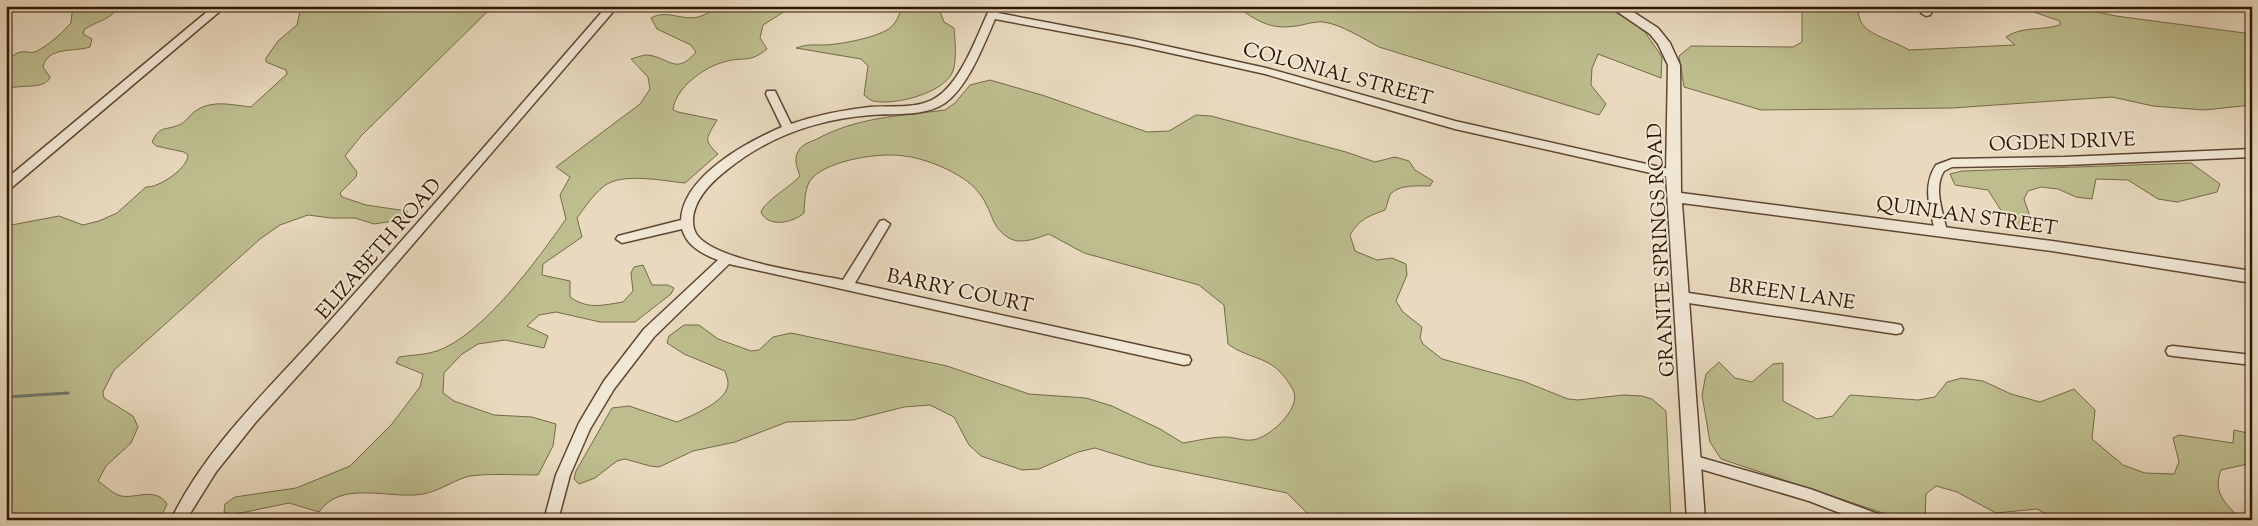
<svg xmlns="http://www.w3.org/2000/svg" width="2258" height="526" viewBox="0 0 2258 526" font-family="'Sorts Mill Goudy',serif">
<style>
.green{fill:#bdbd8e;stroke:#766948}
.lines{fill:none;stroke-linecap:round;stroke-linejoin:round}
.stream{stroke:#6f7770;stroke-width:3}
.minor-casing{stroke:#5e4631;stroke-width:3}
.tertiary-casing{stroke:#5e4631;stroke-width:3}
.minor{fill:#f1e7d5;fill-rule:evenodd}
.tertiary{fill:#f1e7d5;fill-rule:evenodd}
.labels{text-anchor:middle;stroke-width:4;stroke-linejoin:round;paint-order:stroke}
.street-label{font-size:20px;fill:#2f1502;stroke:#f1e7d5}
</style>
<rect width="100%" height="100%" fill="#e9dabf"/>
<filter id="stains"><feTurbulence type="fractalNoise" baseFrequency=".004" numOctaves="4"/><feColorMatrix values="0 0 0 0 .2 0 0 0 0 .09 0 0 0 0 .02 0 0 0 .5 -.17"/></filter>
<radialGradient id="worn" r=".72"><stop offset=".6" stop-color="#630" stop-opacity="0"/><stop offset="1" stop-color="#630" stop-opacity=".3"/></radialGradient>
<g class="green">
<path d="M99 6H117C115 19 93 22 84 30L83 34 92 39 90 47C76 52 47 46 43 67L50 77C46 90 19 84 6 89 6 75 3 56 21 52 27 51 32 54 37 51 50 44 61 34 71 23L72 13 78 9Z"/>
<path d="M301 6H493L361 136 345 156 357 172 356 177 340 193 342 197 366 205 407 211 408 216 400 220 374 224 355 218H331L308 215 280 225 260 239 114 370 103 392 104 398 133 416 138 427 131 443 106 466 98 481C104 485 111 492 118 495 133 501 154 485 167 504 164 513 159 518 148 520H46L23 518 6 520V226L59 216 83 225 99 221 117 213 146 187C159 188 188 168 188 155L184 152 156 146 152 142C160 125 164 131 179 125 186 122 189 116 194 112 211 99 232 105 251 107L287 74 286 70 266 62V58L278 41 297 25Z"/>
<path d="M720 6H793L763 25 760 38 767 49C749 64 743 56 724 62 704 67 675 88 673 110L678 112 717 120C707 138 702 139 718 154L685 183C663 181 623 172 604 186 593 195 585 207 577 218L582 237 543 264 542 275 570 281V297C588 310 603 305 623 302L633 291 631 273 634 267 643 265 652 285H668L674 288 671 294 635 322H600L556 312 539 315 527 326 548 336 544 348 505 340 478 344 462 354 444 373 443 393 454 401 494 415 532 417 556 424 553 446 538 475C522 475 479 473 466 477 451 482 439 491 423 494 391 500 341 479 319 512L289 503 231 515 224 512 225 504 235 497 296 488 350 466 391 425 420 387 423 374 396 363 399 357C411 355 425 355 437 351 483 335 538 259 566 219L560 195 570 177 556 167 640 104 650 89 648 77 631 59C635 58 642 55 646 55 669 56 675 77 696 52L691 45 657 29 651 18C666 9 683 21 698 17 706 15 714 10 720 6Z"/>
<path d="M902 6H938L944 22 954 28C955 41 957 58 953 71 945 93 894 106 873 101 870 100 866 97 864 95L868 66 861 59 796 48C807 44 813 45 823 45 838 45 881 37 891 27 897 22 900 13 902 6Z"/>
<path d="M1235 6H1602L1627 18 1645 32 1662 57 1661 78 1598 54 1592 68 1591 85 1606 104 1599 115 1379 47C1364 39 1341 24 1323 22 1315 21 1304 25 1296 26 1268 30 1257 20 1235 6Z"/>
<path d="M1800 6H1857C1858 11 1859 18 1861 22 1867 35 1897 42 1909 50L2015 45 2006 37C2022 26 2040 31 2060 25V21L2028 10 2000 6H2068L2116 16 2252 34V105L2204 110 2153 106 2112 97 1952 108 1761 110 1684 87 1679 56 1691 46 1793 47 1802 42V10Z"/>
<path d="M990 80 1045 96 1147 132 1169 131 1196 115 1211 116 1346 152 1375 162 1395 157 1409 161 1415 170 1433 181 1430 186C1419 186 1398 184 1390 195 1388 199 1387 206 1385 210 1369 216 1359 219 1350 235L1355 251 1377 260 1392 258 1406 264 1407 275 1396 301 1403 312 1422 327 1420 338 1423 344 1442 359 1523 381 1568 399 1578 400 1623 395 1642 396 1652 399 1666 411 1671 520H1314L1287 493 1150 465 1095 448 1078 452 1039 469 1022 470 981 456 969 445 954 417 930 405 904 407 853 420 787 422 735 442 693 451 659 467 650 466 625 459 617 461 595 478 579 484 574 479 576 471 612 408 629 406 677 422C691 416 729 401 728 383 728 379 726 375 725 371L684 354 667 343 669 336 684 325H699L718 339 751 351 759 350 773 337 791 333 947 366 1029 394 1086 398 1112 406 1160 429 1183 443C1196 441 1211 437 1225 437 1234 437 1243 441 1252 440 1268 439 1300 410 1294 392 1292 387 1286 378 1281 373 1268 357 1244 357 1228 344L1224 305 1199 285 1084 253 1049 234C1037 238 1021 245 1009 238 993 228 994 219 986 204 982 195 973 185 964 179 948 168 923 158 904 156 880 152 831 160 813 177 804 186 805 202 804 213 793 223 768 228 761 212 765 201 790 187 800 176 797 167 793 159 799 150 802 145 809 142 815 140 856 117 900 116 945 110L955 103 970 85Z"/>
<polygon points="2191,163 2220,184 2217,192 2177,202 2158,199 2128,180 2096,179 2092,199 2076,197 2058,189 2041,187 2028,191 2024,199 2032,222 2027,231 2009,223 1988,190 1955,185 1950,174 1962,171"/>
<path d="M1719 362 1735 378 1752 382 1773 364 1783 363V401L1817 419 1833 416 1850 395 1918 400 1935 397 1947 382 1962 378 1983 381 2011 394 2040 402 2074 389 2095 410 2092 439 2123 465 2145 473 2174 474 2179 462 2173 438 2179 435 2233 443 2234 430 2252 434V463L2221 470C2212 494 2226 503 2241 520H2058L2037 509 1996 513 1957 492 1936 486 1926 494 1925 520H1904L1721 459 1710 442 1702 395 1706 374Z"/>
</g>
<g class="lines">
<polyline class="stream" points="6,397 68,393"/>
<g class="minor-casing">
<g id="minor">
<polygon points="6,6 12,6 6,10"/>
<polygon points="214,6 226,6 10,189 6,190 6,179"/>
<path d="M607 6H618L339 330 255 423 216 472 186 520H171C206 446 275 383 329 322 423 218 515 112 607 6Z"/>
<path d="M991 6H1001L998 13 1134 39 1266 68 1455 121 1673 170 1679 174 1673 178 1455 129 1265 74 1134 45 995 19C984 44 968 87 945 103 924 117 895 113 871 115 819 119 769 136 728 169 715 179 700 193 695 209 692 217 692 228 697 235 716 261 810 273 843 280L880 221 884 220 890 224 855 283 1184 355 1189 356 1191 360 1189 364 1184 365 729 264 654 337 614 389 590 429 570 475 558 520H544L556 475 579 423 604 381 644 329 718 260C702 254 687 246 682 229L622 243 616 239 618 236 681 220C683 176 747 142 782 127L766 94 767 91H775L791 124C817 115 843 110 870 107 891 105 918 110 937 97 962 81 978 33 991 6Z"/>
<polygon points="1925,6 1935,6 1930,15 1926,16 1921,13"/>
<path d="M2252 149V157L2065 165 1952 167 1944 171C1933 188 1943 213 1947 231L1941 235 1935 231C1930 209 1922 186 1936 165L1952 159 2065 157Z"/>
<polygon points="1682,292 1896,324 1901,325 1903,329 1901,333 1896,334 1682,302 1677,300 1676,297 1677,294"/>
<polygon points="2173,346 2252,355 2252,365 2173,356 2168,355 2166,351 2168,347"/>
<polygon points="1692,455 1810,489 1881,515 1883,520 1858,520 1809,501 1687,465 1685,461 1687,457"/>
</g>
</g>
<g class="tertiary-casing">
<polygon id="tertiary" points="1609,6 1624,6 1658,28 1670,43 1680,65 1681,193 2052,241 2252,271 2252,283 2052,251 1682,203 1705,520 1687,520 1666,174 1668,65 1658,44 1650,34"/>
</g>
<use href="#minor" class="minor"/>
<use href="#tertiary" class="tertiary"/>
</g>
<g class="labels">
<g class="street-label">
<text transform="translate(1338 73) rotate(15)" y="7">COLONIAL STREET</text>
<text transform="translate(2062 141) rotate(-2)" y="7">OGDEN DRIVE</text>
<text transform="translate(1967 215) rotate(8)" y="7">QUINLAN STREET</text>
<text transform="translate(378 248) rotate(-49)" y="7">ELIZABETH ROAD</text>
<text transform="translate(1660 250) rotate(-93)" y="7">GRANITE SPRINGS ROAD</text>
<text transform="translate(960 290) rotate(12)" y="7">BARRY COURT</text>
<text transform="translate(1792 293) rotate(8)" y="7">BREEN LANE</text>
</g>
</g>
<rect width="2258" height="526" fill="none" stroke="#e9dabf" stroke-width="25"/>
<rect x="8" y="8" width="2243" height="511" fill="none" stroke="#2f1502" stroke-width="2.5"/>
<rect x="12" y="12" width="2233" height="501" fill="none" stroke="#2f1502"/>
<rect width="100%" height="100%" filter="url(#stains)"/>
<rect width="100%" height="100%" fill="url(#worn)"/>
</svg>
